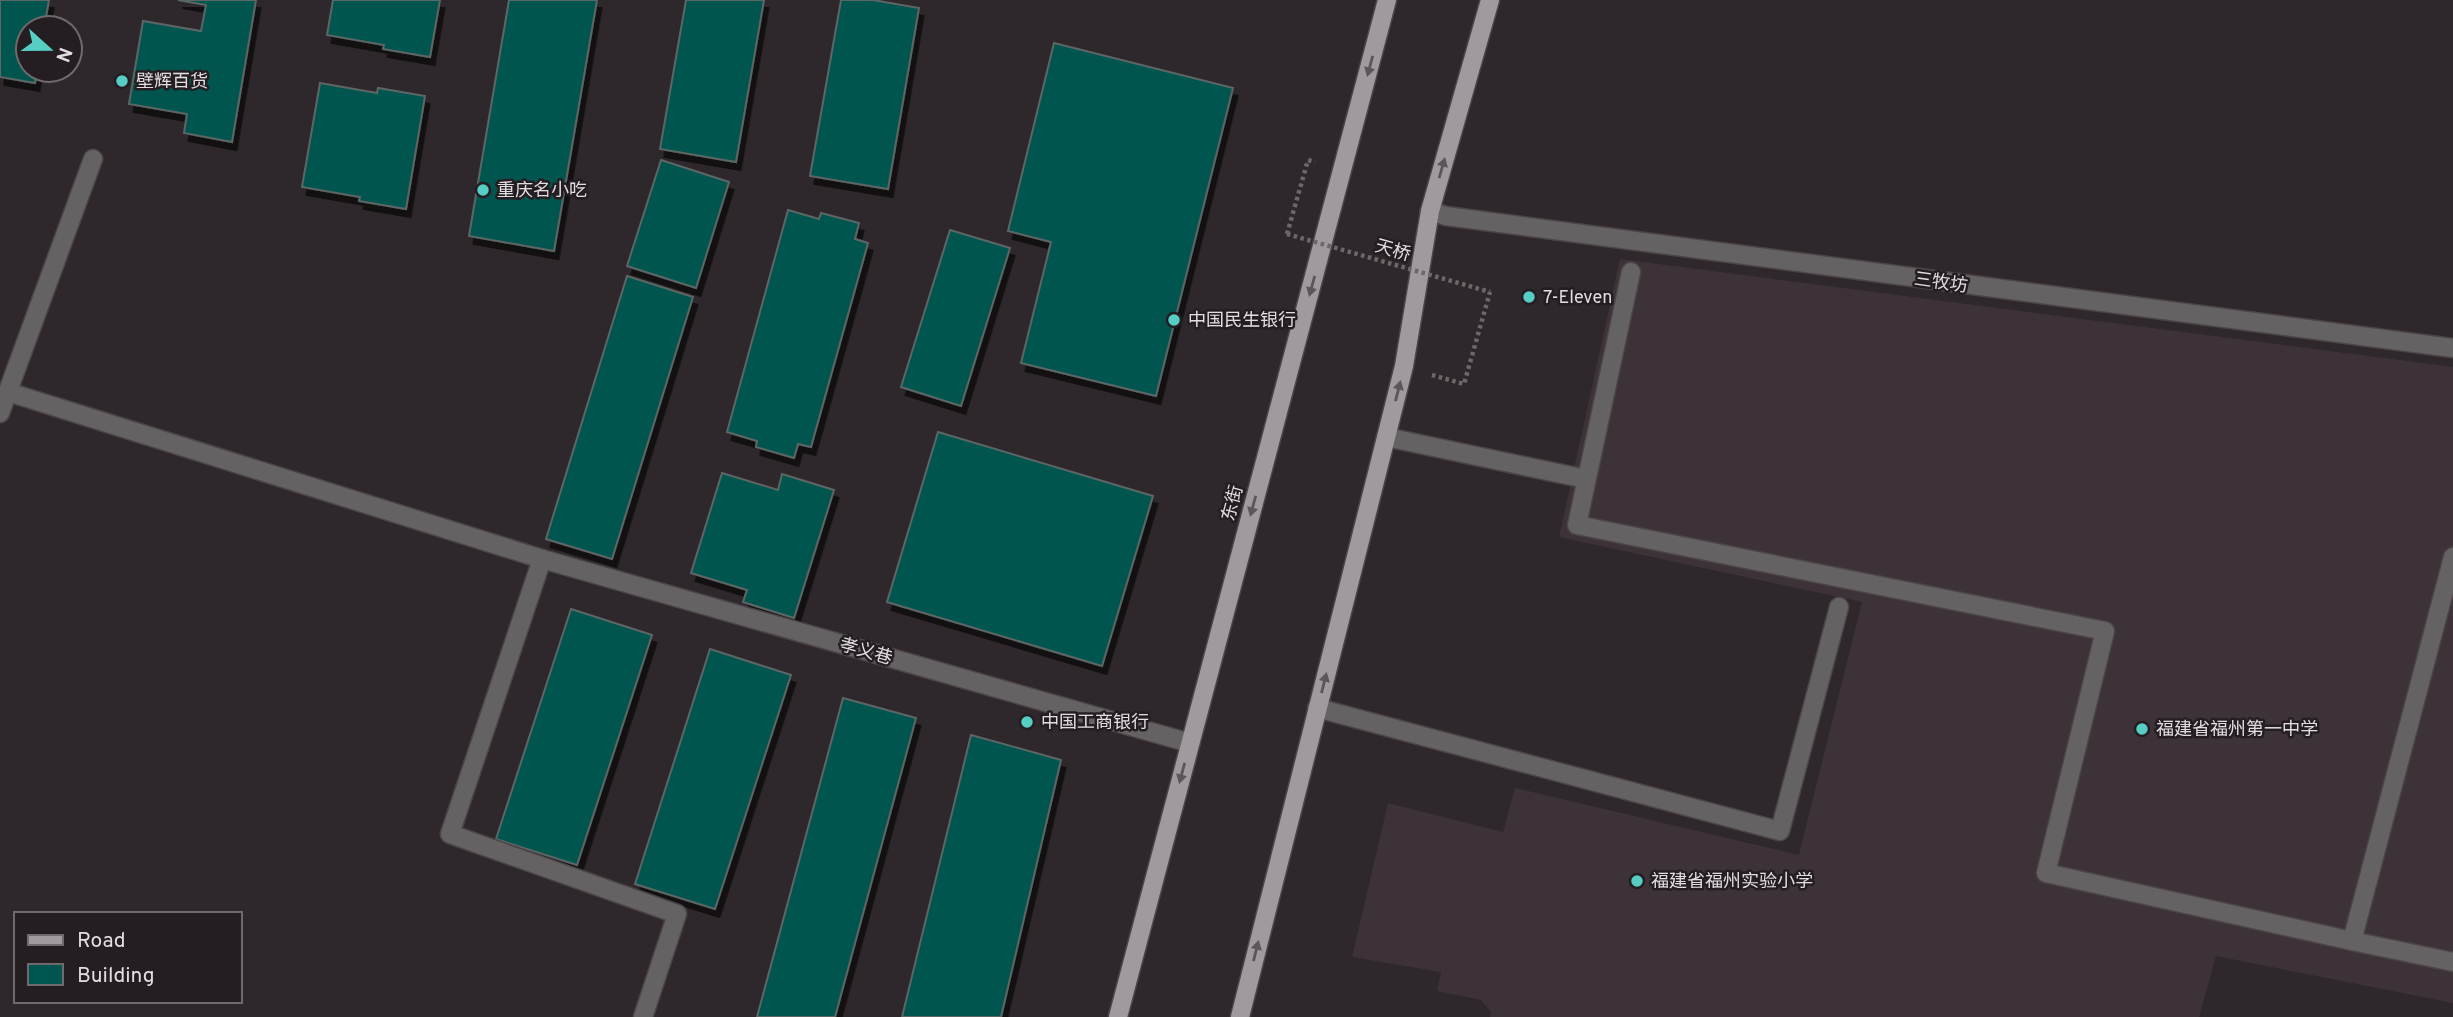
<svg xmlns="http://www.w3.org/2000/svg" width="2453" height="1017" viewBox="0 0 2453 1017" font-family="Overpass,'Noto Sans SC',sans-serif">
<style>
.built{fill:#3d3238}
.building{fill:#005550;stroke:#5c6665;stroke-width:2;filter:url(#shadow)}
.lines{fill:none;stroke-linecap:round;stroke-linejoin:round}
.lane-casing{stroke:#4b4448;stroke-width:21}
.street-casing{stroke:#4b4448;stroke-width:21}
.primary-casing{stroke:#4b4448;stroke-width:21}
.path{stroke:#6d676a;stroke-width:4.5;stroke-dasharray:3.5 3.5;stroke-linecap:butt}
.lane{stroke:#656264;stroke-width:18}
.street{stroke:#656264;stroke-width:18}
.primary{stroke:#a0999e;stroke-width:18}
.path-bridge{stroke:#6d676a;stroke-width:4.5;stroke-dasharray:3.5 3.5;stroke-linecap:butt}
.oneway{fill:#5c5559}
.poi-dot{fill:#56cec3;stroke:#241d21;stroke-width:2.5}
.labels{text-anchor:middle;stroke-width:5;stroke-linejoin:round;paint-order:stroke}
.poi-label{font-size:18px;fill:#e1dde0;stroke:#241d21;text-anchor:start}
.street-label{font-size:18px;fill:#e1dde0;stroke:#241d21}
</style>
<defs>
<filter id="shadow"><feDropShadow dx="4.5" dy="8" stdDeviation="0" flood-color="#0009"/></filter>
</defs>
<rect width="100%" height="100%" fill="#2e272b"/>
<polygon class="built" points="1620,259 2453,367 2453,1003 2216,956 2199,1017 1490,1017 1491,1012 1481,1000 1437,991 1441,972 1352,957 1388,803 1503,832 1515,788 1799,855 1862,602 1559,537"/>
<g class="building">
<polygon points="0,0 49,0 44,28 28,28 28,70 37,70 35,83 0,77"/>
<polygon points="178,0 256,0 232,142 184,133 187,114 129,104 143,21 201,31 206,5"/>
<polygon points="333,0 440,0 430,57 383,49 384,45 327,35"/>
<polygon points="509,0 597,0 554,251 469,236"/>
<polygon points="686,0 764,0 736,162 660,149"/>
<polygon points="841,0 873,0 919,8 888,189 810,176"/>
<polygon points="1054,43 1233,88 1156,396 1021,363 1051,242 1008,231"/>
<polygon points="320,83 377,93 378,88 425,96 406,209 359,201 360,197 302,187"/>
<polygon points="661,160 729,182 696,288 627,266"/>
<polygon points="788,210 819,219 821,213 859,223 855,239 868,243 811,447 798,444 794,458 756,447 757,441 727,432"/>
<polygon points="950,230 1010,248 961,406 901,387"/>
<polygon points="627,276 693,297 612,559 546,539"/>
<polygon points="938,432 1153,496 1102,666 887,602"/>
<polygon points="722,473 778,490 782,474 834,490 794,618 743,602 747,590 691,573"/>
<polygon points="571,609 652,635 577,865 496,839"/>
<polygon points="710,649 791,675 715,909 635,884"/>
<polygon points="843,698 916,718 835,1017 757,1017"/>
<polygon points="971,735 1061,760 1001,1017 902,1017"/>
</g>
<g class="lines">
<g class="lane-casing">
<g id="lane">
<polyline points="1430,211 1446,216 2453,348"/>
<polyline points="1631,272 1577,525 2105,631 2046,873 2352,941 2453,962"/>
<polyline points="8,392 542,559 1190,743"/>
<polyline points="1386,437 1586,479"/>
<polyline points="542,559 450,834 677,914 643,1017"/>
<polyline points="2352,941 2453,557"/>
</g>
</g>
<g class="street-casing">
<g id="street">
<polyline points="0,413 93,159"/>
<polyline points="1317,708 1780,831 1839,607"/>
</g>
</g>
<g class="primary-casing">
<g id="primary">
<polyline points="1118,1017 1387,0"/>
<polyline points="1240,1017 1404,366 1430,211 1490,0"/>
</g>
</g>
<g class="path">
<polyline points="1287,234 1308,160 1315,162"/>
<polyline points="1432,375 1464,384 1490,292"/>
</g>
<use href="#lane" class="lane"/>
<use href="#street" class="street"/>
<use href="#primary" class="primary"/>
<polyline class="path-bridge" points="1287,234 1490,292"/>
</g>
<defs><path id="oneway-solid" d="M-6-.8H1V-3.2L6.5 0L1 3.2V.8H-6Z" transform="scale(1.75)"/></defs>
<g class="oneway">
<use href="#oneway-solid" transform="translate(1370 66) rotate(105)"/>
<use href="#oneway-solid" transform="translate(1442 168) rotate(-74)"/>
<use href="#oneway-solid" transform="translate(1312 286) rotate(105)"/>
<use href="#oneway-solid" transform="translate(1398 391) rotate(-76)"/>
<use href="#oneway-solid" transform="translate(1253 506) rotate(105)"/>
<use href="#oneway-solid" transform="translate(1324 683) rotate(-76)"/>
<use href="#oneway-solid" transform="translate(1182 773) rotate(105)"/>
<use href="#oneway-solid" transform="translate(1256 951) rotate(-76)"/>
</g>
<g class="poi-dot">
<circle cx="122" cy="81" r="7"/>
<circle cx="483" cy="190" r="7"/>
<circle cx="1529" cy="297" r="7"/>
<circle cx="1174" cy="320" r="7"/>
<circle cx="1027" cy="722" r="7"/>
<circle cx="2142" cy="729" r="7"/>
<circle cx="1637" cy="881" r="7"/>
</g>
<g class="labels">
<g class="poi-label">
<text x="136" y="87">壁辉百货</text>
<text x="497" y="196">重庆名小吃</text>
<text x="1543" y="303">7-Eleven</text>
<text x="1188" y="326">中国民生银行</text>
<text x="1041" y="728">中国工商银行</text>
<text x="2156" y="735">福建省福州第一中学</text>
<text x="1651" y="887">福建省福州实验小学</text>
</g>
<g class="street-label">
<text transform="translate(1393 250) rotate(16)" y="6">天桥</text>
<text transform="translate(1941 282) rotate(8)" y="6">三牧坊</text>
<text transform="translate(1232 503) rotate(-75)" y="6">东街</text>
<text transform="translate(866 651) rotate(16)" y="6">孝义巷</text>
</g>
</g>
<rect x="14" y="912" width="228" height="91" fill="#241d21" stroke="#706a6d" stroke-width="2"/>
<rect x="28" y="935" width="35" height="10" fill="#a0999e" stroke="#706a6d" stroke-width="2"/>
<text x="77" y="947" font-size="21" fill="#e1dde0">Road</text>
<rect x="28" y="964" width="35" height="21" fill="#005550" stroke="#706a6d" stroke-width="2"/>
<text x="77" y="982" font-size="21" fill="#e1dde0">Building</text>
<g transform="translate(49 49) rotate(111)"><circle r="33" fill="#241d21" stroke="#706a6d" stroke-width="2"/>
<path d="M0-5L12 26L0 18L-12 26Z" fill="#56cec3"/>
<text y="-10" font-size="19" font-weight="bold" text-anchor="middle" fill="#e1dde0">N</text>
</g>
</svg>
